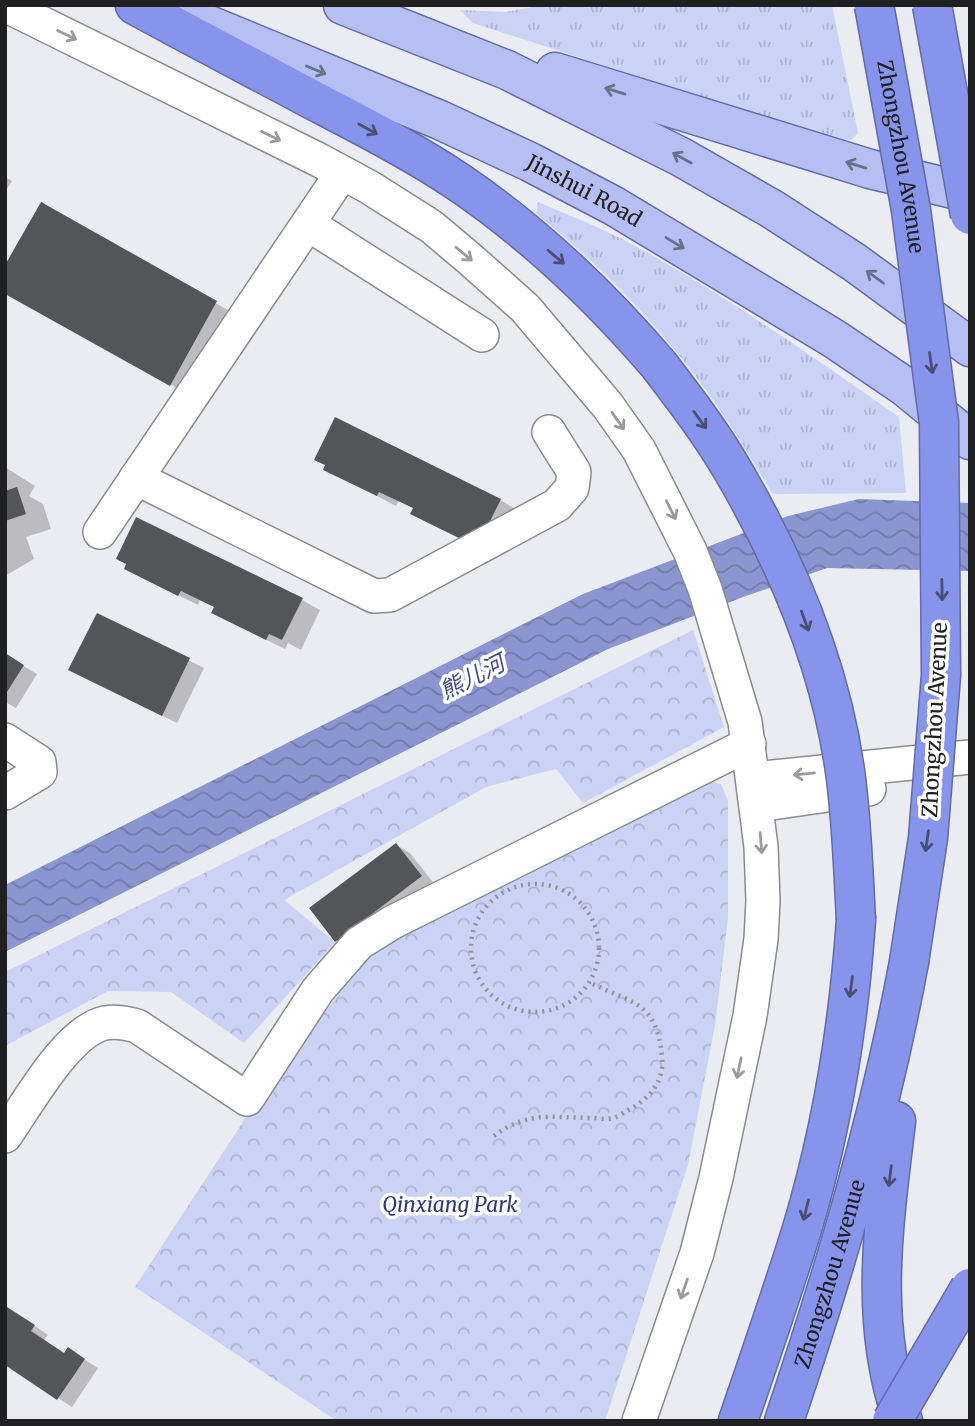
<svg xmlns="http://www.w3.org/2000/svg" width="975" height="1426" viewBox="0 0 975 1426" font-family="Merriweather,'Noto Sans SC',serif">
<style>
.grass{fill:url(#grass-tufts)}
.park{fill:url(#park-crowns)}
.water{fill:url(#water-waves)}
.shadow{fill:#0003}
.building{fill:#545559}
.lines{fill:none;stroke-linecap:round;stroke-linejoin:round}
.minor-casing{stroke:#8a8b8f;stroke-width:36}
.major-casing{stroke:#626ba5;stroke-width:41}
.highway-casing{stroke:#626ba5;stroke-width:41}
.path{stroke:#929397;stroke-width:4.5;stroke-dasharray:2 5;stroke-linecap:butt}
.minor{stroke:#fff;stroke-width:33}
.major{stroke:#b6bff3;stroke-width:38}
.highway{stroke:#8694eb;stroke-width:38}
.highway-bridge-casing{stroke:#626ba5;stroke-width:41;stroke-linecap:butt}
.highway-bridge{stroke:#8694eb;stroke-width:38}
.oneway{stroke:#9b9b9c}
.oneway2{stroke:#6b708a}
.oneway3{stroke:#494e72}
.labels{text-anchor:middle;stroke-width:7;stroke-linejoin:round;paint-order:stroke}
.street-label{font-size:21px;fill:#202022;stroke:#fff}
.park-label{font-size:21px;font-style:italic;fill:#32387d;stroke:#fff}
.water-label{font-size:23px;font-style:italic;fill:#414890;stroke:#fff}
</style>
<defs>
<pattern id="grass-tufts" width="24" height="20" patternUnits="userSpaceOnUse" patternTransform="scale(1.75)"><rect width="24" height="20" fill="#cad2f5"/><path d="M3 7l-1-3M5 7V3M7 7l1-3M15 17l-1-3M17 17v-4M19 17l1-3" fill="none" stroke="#adb4d2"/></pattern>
<pattern id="park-crowns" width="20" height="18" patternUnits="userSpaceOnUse" patternTransform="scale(1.75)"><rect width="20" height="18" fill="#cad2f5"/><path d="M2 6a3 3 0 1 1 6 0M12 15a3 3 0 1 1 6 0" fill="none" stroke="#adb4d2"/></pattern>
<pattern id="water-waves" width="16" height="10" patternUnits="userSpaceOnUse" patternTransform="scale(1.75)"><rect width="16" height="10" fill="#8b96d0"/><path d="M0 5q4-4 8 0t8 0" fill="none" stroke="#717aa8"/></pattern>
</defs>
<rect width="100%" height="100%" fill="#ebecf1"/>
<g class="grass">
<polygon points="543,5 832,5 858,133 851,140 837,141 473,23 460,10 505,12"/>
<path d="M538 202C570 216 605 229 635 246 727 296 813 357 899 417L906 493 773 494C756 467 740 439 722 413 676 344 602 264 536 214Z"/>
</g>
<g class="park">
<polygon points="693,630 724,727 583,803 556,769 486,787 284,900 335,942 244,1043 171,992 108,991 5,1046 5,972"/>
<polygon points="703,779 721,784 728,801 728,918 715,1025 688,1165 605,1421 337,1421 135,1287 250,1111 366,958 377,948"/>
</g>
<polygon class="water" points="859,499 970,503 970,571 827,568 743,597 608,649 5,952 5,885 583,594 788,516"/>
<g class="shadow">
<polygon points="5,177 12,181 5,192"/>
<polygon points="41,205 235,314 189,395 5,292"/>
<polygon points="5,467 35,486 29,496 43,504 51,529 26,537 34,559 5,576"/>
<polygon points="325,469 500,500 519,511 484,550 414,508 399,501 396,506"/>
<polygon points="145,579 302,600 320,610 301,650 288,643 285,649 232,623 216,608 200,600 198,605"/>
<polygon points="98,615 204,668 177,723 85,678"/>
<polygon points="5,655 37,674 16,708 5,702"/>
<polygon points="396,845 410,853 435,885 350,949 336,940"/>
<polygon points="22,1317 48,1335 44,1340 65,1354 82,1358 98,1368 72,1407 5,1363"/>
</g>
<g class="building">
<polygon points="41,202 217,301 170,386 5,294 5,265"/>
<polygon points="335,417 501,499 480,541 465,541 410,514 413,508 379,492 377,496 323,470 325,465 314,460"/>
<polygon points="17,487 26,514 5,521 5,491"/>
<polygon points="136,517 303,598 282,640 269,634 266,640 211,613 214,607 181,591 178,596 124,569 126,564 116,559"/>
<polygon points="97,613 190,658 162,716 68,670"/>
<polygon points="5,653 24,665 5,695"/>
<polygon points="396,843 422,876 335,942 309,908"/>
<polygon points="7,1307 35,1325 31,1331 64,1353 68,1347 85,1359 57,1400 5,1365 5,1310"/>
</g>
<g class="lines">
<g class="minor-casing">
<g id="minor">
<polyline points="5,5 319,160 369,187 432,227 471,260 525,308 608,406 639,450 690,551 705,589 745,722 761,847 763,901 761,939 750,1016 716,1178 697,1253 639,1421"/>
<polyline points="308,224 482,335"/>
<polyline points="136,478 374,596 390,595 557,505 572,488 574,472 549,432"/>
<polyline points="100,532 342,173"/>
<polyline points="5,740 39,762 40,772 5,793"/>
<polyline points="754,779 970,757"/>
<polyline points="757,805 869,789"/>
<path d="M5 1136C27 1105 67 1031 105 1023 116 1021 126 1023 137 1026L247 1099 318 990 359 943 393 922 749 744"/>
</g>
</g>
<g class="major-casing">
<g id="major">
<polyline points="343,5 507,70 681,157 772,209 854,262 970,347"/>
<path id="s1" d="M187 16 440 120 530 162 614 206 833 338 904 386 970 440"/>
<polyline points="555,72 870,169 970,193"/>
</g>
</g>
<g class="highway-casing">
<g id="highway">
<path d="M135 5C194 37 253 68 313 100 363 126 414 152 460 183 536 235 599 295 659 365"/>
<path d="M896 1121C884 1223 868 1321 903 1421"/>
<path d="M738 1421C760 1357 782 1293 802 1229 832 1129 849 1023 856 919"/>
<path id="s2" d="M784 1421C835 1270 880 1118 909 962"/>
</g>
</g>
<g class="path">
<circle cx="535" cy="948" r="64"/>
<path d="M494 1136C529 1110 553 1118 592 1118 598 1118 607 1120 613 1118 618 1117 623 1113 627 1111 649 1099 665 1082 662 1056 656 1000 632 1004 589 982"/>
</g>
<use href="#minor" class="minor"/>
<use href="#major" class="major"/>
<use href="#highway" class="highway"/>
<g class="highway-bridge-casing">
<g id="highway-bridge">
<path id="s3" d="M874 5 911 210 939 423 941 675 928 838 909 962"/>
<polyline points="932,5 970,215"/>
<path d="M659 365C685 399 711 433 732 469 786 561 830 665 845 771 852 820 853 870 856 919"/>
<polyline points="892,1421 970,1288"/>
</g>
</g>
<use href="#highway-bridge" class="highway-bridge"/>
</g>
<defs><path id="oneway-shaft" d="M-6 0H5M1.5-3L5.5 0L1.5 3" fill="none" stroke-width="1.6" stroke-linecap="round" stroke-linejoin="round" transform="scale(1.75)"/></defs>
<g class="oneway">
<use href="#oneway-shaft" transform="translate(67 35) rotate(26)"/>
<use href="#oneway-shaft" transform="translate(271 136) rotate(26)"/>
<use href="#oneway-shaft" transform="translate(464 254) rotate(40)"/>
<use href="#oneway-shaft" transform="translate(618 421) rotate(55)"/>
<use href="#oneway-shaft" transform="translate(671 510) rotate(63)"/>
<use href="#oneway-shaft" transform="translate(804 774) rotate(174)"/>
<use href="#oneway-shaft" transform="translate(761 843) rotate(85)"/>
<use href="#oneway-shaft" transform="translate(739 1068) rotate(102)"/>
<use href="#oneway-shaft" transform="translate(684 1289) rotate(109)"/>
</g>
<g class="oneway2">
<use href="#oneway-shaft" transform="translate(316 70) rotate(22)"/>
<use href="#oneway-shaft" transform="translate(615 91) rotate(-163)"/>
<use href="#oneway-shaft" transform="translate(682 158) rotate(-151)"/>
<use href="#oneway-shaft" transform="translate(856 165) rotate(-163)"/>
<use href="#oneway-shaft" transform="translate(675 243) rotate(31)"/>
<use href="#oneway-shaft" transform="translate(875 277) rotate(-144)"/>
</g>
<g class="oneway3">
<use href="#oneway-shaft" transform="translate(368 129) rotate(29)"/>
<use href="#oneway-shaft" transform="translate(556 257) rotate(40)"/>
<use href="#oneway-shaft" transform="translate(931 363) rotate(82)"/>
<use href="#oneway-shaft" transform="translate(700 420) rotate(54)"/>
<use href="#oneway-shaft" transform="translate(942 590) rotate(89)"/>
<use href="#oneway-shaft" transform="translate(805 621) rotate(70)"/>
<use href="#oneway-shaft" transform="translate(927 841) rotate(98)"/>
<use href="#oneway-shaft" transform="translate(851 987) rotate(98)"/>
<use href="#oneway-shaft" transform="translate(890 1176) rotate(97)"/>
<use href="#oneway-shaft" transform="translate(806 1210) rotate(104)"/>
</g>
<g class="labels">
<g class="street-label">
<text dy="7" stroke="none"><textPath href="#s3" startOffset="154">Zhongzhou Avenue</textPath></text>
<text dy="7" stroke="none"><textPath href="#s1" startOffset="434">Jinshui Road</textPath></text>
<text transform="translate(935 720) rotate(-87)" y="7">Zhongzhou Avenue</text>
<text dy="7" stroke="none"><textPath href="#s2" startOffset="154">Zhongzhou Avenue</textPath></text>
</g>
<g class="park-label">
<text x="450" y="1212">Qinxiang Park</text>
</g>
<g class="water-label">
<text transform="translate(472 677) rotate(-27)" y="8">熊儿河</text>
</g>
</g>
<rect width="975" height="1426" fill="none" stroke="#202022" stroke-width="14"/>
</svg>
